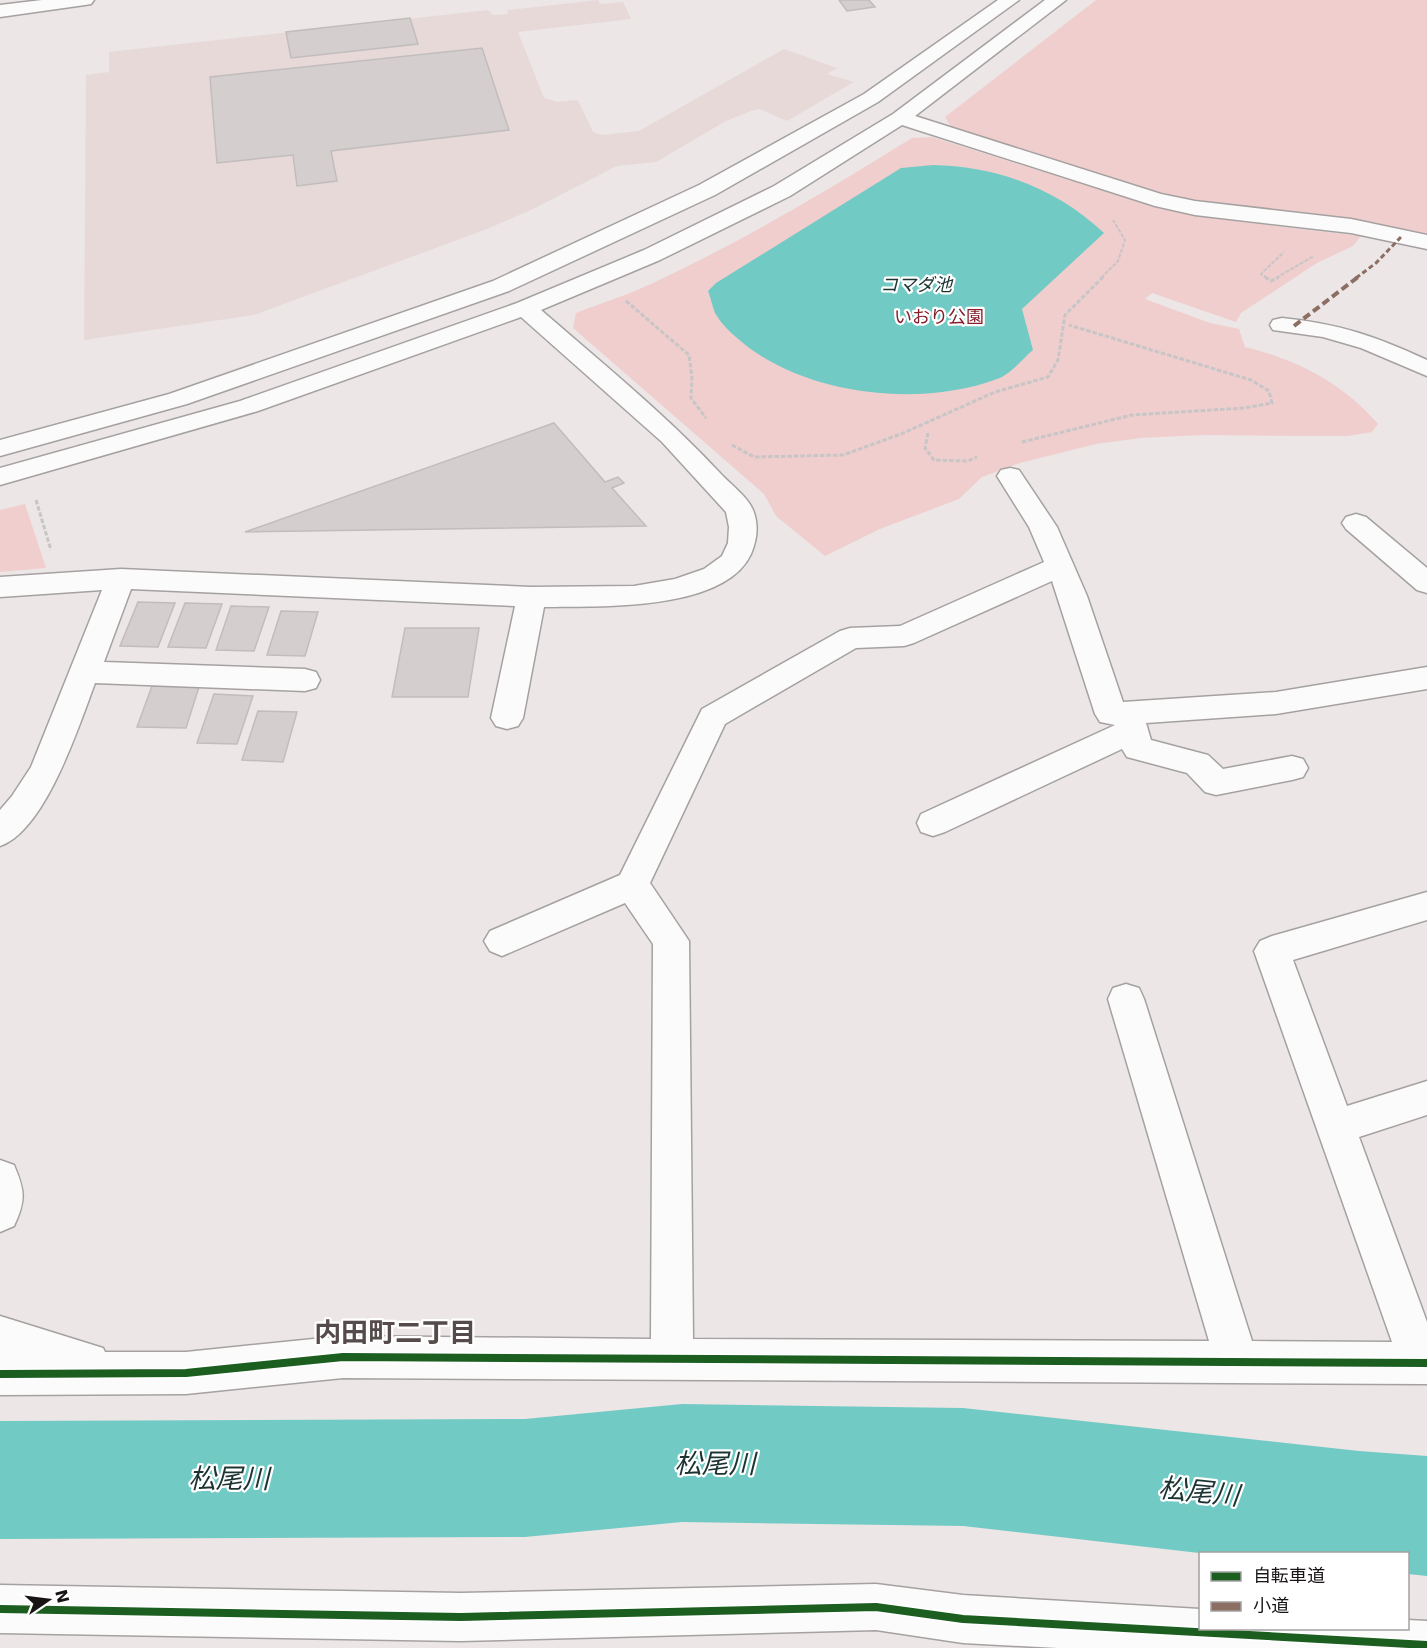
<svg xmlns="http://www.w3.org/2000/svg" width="1427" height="1648" viewBox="0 0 1427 1648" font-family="'DejaVu Sans','Noto Sans JP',sans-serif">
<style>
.built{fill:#e8d9d9}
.green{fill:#f0cece}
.water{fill:#72cac5}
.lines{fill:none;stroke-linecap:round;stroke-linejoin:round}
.river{fill:#72cac5;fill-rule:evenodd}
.building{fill:#d4cece;stroke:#c2bdbd;stroke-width:1.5}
.minor-casing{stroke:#a6a1a1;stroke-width:3}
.highway-casing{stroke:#a6a1a1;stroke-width:3}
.path-far1{stroke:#c7c5c5;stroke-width:2;stroke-dasharray:4 1.5;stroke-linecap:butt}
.path{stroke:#c7c5c5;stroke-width:3;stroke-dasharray:4.5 2;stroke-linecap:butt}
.minor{fill:#fcfbfb;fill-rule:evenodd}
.highway{fill:#fcfbfb;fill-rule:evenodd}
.quiet-far1{stroke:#8d6e63;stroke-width:3;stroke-dasharray:5 3;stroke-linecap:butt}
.quiet{stroke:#8d6e63;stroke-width:4;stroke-dasharray:8 4;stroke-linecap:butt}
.cycleway-casing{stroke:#fff;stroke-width:11}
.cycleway{stroke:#1b5e20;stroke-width:8}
.labels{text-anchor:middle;stroke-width:4.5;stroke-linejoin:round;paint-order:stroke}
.far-water-label{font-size:18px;font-style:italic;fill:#1d3331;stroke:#fff}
.far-park-label{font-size:18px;fill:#861d2a;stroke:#fff}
.near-neighbourhood-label{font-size:27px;font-weight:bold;fill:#564b4b;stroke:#fff}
.near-water-label{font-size:27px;font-style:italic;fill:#1d3331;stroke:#fff}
</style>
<rect width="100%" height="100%" fill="#ece6e6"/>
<polygon class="built" points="598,0 600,4 623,2 631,19 518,32 544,98 557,102 578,100 593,132 602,135 639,131 784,49 837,68 827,74 854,82 787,121 759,109 751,111 726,121 656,162 617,166 531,210 487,229 254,315 84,340 86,75 109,72 109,52 488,10 493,15 508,14 507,10"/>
<g class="green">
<polygon points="1096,0 1427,0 1427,235 1347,219 1181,198 1129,184 952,129 945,117"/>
<path d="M932 137 1159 208 1241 222 1361 236 1353 246 1317 263 1241 313 1236 322 1152 293 1145 299 1210 323 1239 329 1245 347C1296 359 1343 383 1378 424L1372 432 1347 436H1305L1203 435 1141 438 1096 444 1020 463 982 477 959 499 880 529 825 556 776 516 764 494 573 328 576 313C601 303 628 295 653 283 743 241 828 190 912 138Z"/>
<polygon points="25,504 46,568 0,572 0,510"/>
</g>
<path class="water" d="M933 165C997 166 1057 189 1104 233L1022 309 1033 350C1022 359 1010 375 997 379 920 408 807 395 743 343 733 335 721 324 715 313 712 306 711 298 708 291L716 283 901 168Z"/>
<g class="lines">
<polygon class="river" points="682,1404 963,1408 1359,1451 1427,1456 1427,1576 1408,1574 1408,1554 1208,1554 963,1526 682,1522 525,1537 0,1539 0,1421 525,1419"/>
</g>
<g class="building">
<polygon points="839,0 869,0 875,7 847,11"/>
<polygon points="410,18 418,44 291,58 286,32"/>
<polygon points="482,48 509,130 331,151 337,181 297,186 293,155 217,163 210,77"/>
<polygon points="554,423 605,482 618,477 624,483 612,488 646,526 245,532"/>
<polygon points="138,602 175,603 158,647 120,646"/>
<polygon points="185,603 222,604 206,648 168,647"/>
<polygon points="231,606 269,607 254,651 216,650"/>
<polygon points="281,611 318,612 305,656 267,655"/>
<polygon points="405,628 479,628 468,697 392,697"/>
<polygon points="152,686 199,687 186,728 137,727"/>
<polygon points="214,694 253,696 237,744 197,743"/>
<polygon points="258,711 297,712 283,762 242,760"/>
</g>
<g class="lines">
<g class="minor-casing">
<g id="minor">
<polygon points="998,0 1019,0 878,102 715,195 509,291 187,404 0,456 0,440 169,394 493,281 699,185 864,94"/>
<path d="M1045 0H1066L915 116 1161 194 1195 201 1351 219 1427 235V249L1351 233 1195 215 1155 206 902 125 790 196 660 260 541 310C602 363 665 414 720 473 730 484 747 496 753 510 759 525 757 540 751 554 724 612 598 606 544 607L523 718 518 726 507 729 496 726 491 718 515 606 131 589 104 662 305 669 316 672 320 680 316 688 305 691 95 683C79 726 45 831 0 846V810L12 796 31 767 102 590 0 597V577L121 569 531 587 634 586 675 579 704 569 722 556 728 543 729 527 726 512 662 442 521 317 258 411 0 485V468L240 401 517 303 644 250 774 186 893 114Z"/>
<path d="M1282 318C1340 324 1375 336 1427 360V376L1361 348 1323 337 1273 330 1270 325 1273 320Z"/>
<polygon points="1010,468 1019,470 1057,527 1074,566 1087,596 1123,702 1276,692 1427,667 1427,689 1276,714 1146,723 1151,740 1208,755 1223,769 1292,756 1303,759 1308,768 1303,777 1292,780 1216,795 1205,792 1187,773 1127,757 1122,749 945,832 933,836 921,832 917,823 921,814 1115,725 1100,722 1095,714 1052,581 914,643 904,646 856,648 725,724 650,883 689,941 693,1339 1209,1341 1108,999 1113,988 1126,984 1139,988 1144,999 1252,1341 1392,1342 1254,951 1260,941 1272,936 1427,892 1427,920 1293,960 1347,1106 1427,1081 1427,1115 1359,1137 1427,1322 1427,1384 343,1378 186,1394 0,1395 0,1316 103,1348 105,1352 186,1352 343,1336 651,1339 653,944 625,903 502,956 490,951 484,941 490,931 620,875 702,709 840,631 850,628 900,626 1044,562 1029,527 997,476 1001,470"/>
<polygon points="1356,514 1366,517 1427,568 1427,593 1417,590 1346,529 1342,523 1346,517"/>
<path d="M0 1160 14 1165C25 1191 26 1200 14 1226L0 1232Z"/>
<polygon points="876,1584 963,1595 1200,1609 1200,1628 1408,1628 1408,1620 1427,1621 1427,1648 1058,1648 963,1643 876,1630 461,1641 0,1633 0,1585 461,1593"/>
</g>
</g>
<g class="highway-casing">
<polygon id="highway" points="42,0 94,0 91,4 85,5 0,17 0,5"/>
</g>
<g class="path-far1">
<polyline points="1101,278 1118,261 1125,240 1113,220"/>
<polyline points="1267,278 1261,274 1284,252"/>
<polyline points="1276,278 1314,256"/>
</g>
<g class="path">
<polyline points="1265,277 1271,281 1279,277"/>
<polyline points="626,301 689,355 692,378 691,398 706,418"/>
<polyline points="928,433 925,448 934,460 968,461 977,457"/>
<polyline points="1022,442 1132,415 1244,408 1272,403 1269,391 1251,380 1069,325"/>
<polyline points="732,445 754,457 843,455 901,434 995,392 1048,377 1058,360 1065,315 1103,277"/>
<polyline points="36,500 51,550"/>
</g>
<use href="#minor" class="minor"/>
<use href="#highway" class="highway"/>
<polyline class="quiet-far1" points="1356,278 1376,263 1401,237"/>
<polyline class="quiet" points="1294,326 1358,277"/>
<g class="cycleway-casing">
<g id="cycleway">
<polyline points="0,1374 186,1373 343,1357 1427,1363"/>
<polyline points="0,1609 461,1617 876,1607 963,1619 1427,1645"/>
</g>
</g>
<use href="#cycleway" class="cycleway"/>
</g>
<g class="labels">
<g class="far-water-label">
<text x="916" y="291">コマダ池</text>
</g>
<g class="far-park-label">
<text x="939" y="323">いおり公園</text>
</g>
<g class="near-neighbourhood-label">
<text x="395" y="1342">内田町二丁目</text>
</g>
<g class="near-water-label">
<text x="715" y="1473">松尾川</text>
<text x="229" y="1488">松尾川</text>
<text transform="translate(1199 1492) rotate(6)" y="9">松尾川</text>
</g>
</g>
<rect x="1199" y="1552" width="210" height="78" fill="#ffffff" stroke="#a3a1a1" stroke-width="1.5"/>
<rect x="1211" y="1572" width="30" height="9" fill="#1b5e20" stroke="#a3a1a1" stroke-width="1.5"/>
<text x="1253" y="1582" font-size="18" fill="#181414">自転車道</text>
<rect x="1211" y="1602" width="30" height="9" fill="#8d6e63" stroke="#a3a1a1" stroke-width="1.5"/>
<text x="1253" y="1612" font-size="18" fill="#181414">小道</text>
<g transform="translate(48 1600) rotate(76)" stroke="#ffffff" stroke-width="4.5" paint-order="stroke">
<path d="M0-4.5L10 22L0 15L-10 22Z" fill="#181414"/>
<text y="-9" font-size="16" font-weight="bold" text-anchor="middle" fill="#181414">N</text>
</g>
</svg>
